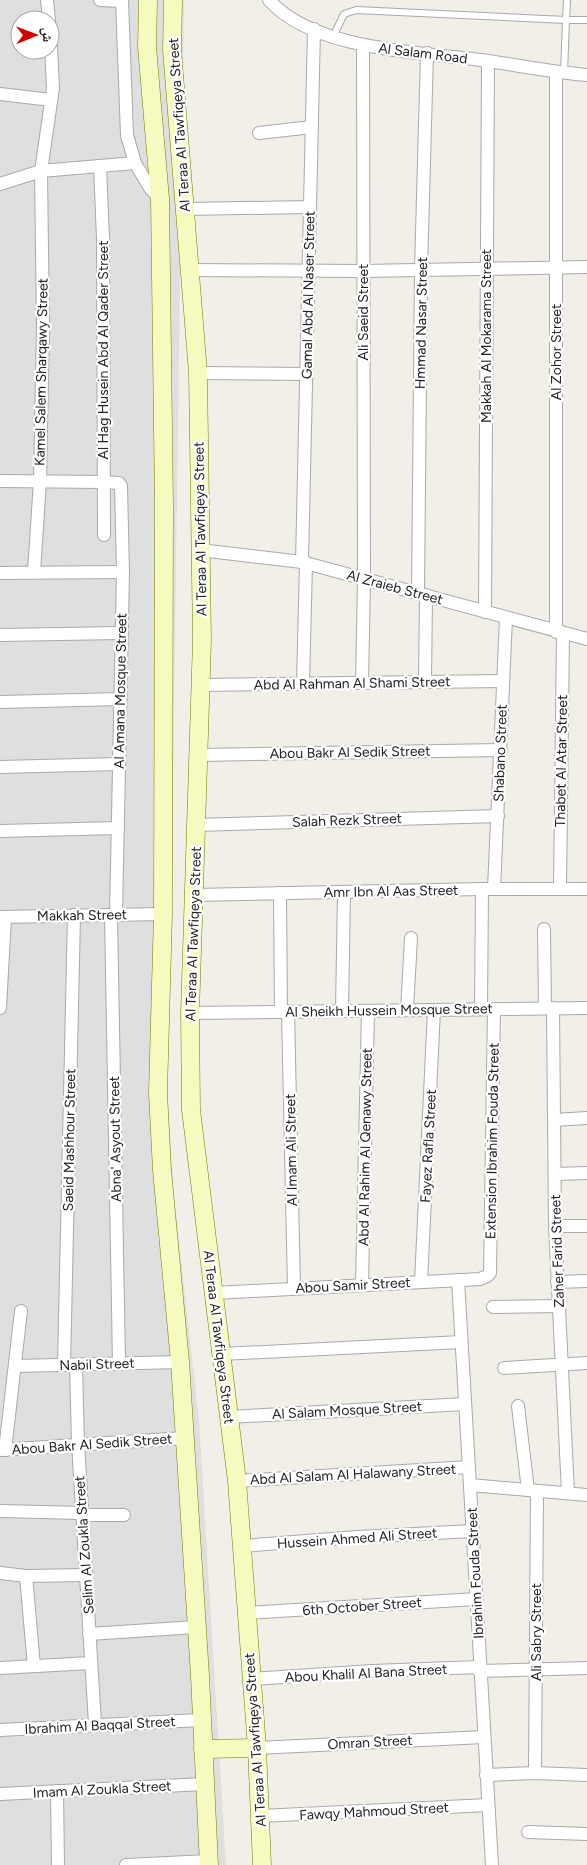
<svg xmlns="http://www.w3.org/2000/svg" width="587" height="1865" viewBox="0 0 587 1865" font-family="Figtree,'Noto Naskh Arabic',sans-serif">
<style>
.residential{fill:#e0dfdf;fill-rule:evenodd}
.lines{fill:none;stroke-linecap:round;stroke-linejoin:round}
.lane-casing{stroke:#a9a9a9;stroke-width:8}
.street-casing{stroke:#a9a9a9;stroke-width:14}
.secondary-casing{stroke:#707d05;stroke-width:19}
.lane{stroke:#fff;stroke-width:6}
.street{stroke:#fff;stroke-width:12}
.secondary{stroke:#f7fabf;stroke-width:18}
.labels{text-anchor:middle;stroke-width:4.5;stroke-linejoin:round;paint-order:stroke}
.street-label{font-size:14px;fill:#222;stroke:#fff}
</style>
<rect width="100%" height="100%" fill="#f2efe9"/>
<path class="residential" d="M0 0H184L171 919 167 1092 174 1196 199 1421 226 1865H0ZM20 20H50V50H20Z"/>
<g class="lines">
<g class="lane-casing">
<g id="lane">
<polyline points="567,0 566,20 587,20"/>
<polyline points="333,37 344,14 356,10 566,20 564,73"/>
</g>
</g>
<g class="street-casing">
<g id="street">
<polyline points="47,0 49,20"/>
<polyline points="100,0 122,1"/>
<polyline points="122,0 127,135 135,163 150,188 160,199"/>
<path d="M269 0C313 50 419 52 481 60 517 65 551 72 587 75"/>
<polyline points="0,94 51,100"/>
<polyline points="259,133 312,127"/>
<polyline points="100,166 103,238 104,535"/>
<polyline points="0,184 41,171 135,163"/>
<polyline points="185,209 310,207"/>
<polyline points="190,270 363,271 587,267"/>
<polyline points="198,373 306,374"/>
<polyline points="0,481 104,482 119,483 121,486 123,572 116,915"/>
<polyline points="200,550 302,562 587,639"/>
<polyline points="302,562 314,29"/>
<polyline points="34,572 40,481 43,325 41,171 53,88 50,26"/>
<polyline points="0,573 123,572"/>
<polyline points="418,593 421,270 427,53"/>
<polyline points="485,612 488,61"/>
<polyline points="556,632 556,72"/>
<polyline points="0,635 121,633"/>
<polyline points="425,682 426,595"/>
<polyline points="362,683 364,579 363,45"/>
<polyline points="303,684 306,563"/>
<polyline points="201,685 503,681"/>
<polyline points="0,702 120,699"/>
<polyline points="199,755 501,750"/>
<polyline points="0,767 119,764"/>
<polyline points="196,825 498,816"/>
<polyline points="0,831 118,828"/>
<polyline points="494,889 506,618"/>
<polyline points="560,889 563,633"/>
<polyline points="280,893 281,1012"/>
<polyline points="194,895 482,889 587,889"/>
<polyline points="111,915 119,1363"/>
<polyline points="0,917 163,914"/>
<polyline points="544,929 545,1008"/>
<polyline points="0,1008 5,917"/>
<polyline points="553,1008 555,1226 568,1493"/>
<polyline points="481,1009 482,889"/>
<polyline points="407,1010 411,938"/>
<polyline points="288,1011 294,1288"/>
<polyline points="342,1011 344,892"/>
<polyline points="190,1013 587,1008"/>
<polyline points="554,1120 587,1118"/>
<polyline points="555,1174 587,1173"/>
<polyline points="555,1226 587,1226"/>
<polyline points="458,1280 492,1865"/>
<polyline points="421,1282 434,1010"/>
<polyline points="557,1282 587,1281"/>
<polyline points="362,1284 368,1011"/>
<polyline points="215,1293 480,1279 487,1276 490,1273 494,1009"/>
<polyline points="493,1307 559,1306"/>
<polyline points="222,1354 461,1342"/>
<polyline points="64,1365 74,915"/>
<polyline points="76,1365 78,1443 95,1724"/>
<polyline points="15,1366 180,1362"/>
<polyline points="504,1368 587,1363"/>
<polyline points="518,1406 528,1490"/>
<polyline points="229,1417 465,1404"/>
<polyline points="0,1450 184,1438"/>
<polyline points="5,1450 21,1311"/>
<polyline points="237,1481 469,1467"/>
<polyline points="470,1485 587,1495"/>
<polyline points="0,1511 82,1513"/>
<polyline points="82,1515 124,1515"/>
<polyline points="242,1546 357,1537 473,1531"/>
<polyline points="0,1573 26,1576 86,1575"/>
<polyline points="26,1576 34,1666"/>
<polyline points="247,1613 476,1599"/>
<polyline points="89,1634 196,1627"/>
<polyline points="0,1668 91,1663"/>
<polyline points="479,1671 587,1668"/>
<polyline points="252,1679 372,1671 479,1667"/>
<polyline points="0,1730 201,1720"/>
<polyline points="257,1748 484,1737"/>
<polyline points="535,1773 537,1491"/>
<polyline points="486,1775 535,1773 587,1775"/>
<polyline points="57,1791 58,1865"/>
<polyline points="0,1794 205,1784"/>
<polyline points="260,1816 488,1805"/>
<polyline points="528,1832 587,1834"/>
<polyline points="126,1865 209,1861"/>
</g>
</g>
<g class="secondary-casing">
<g id="secondary">
<polyline points="148,0 147,47 160,199 164,504 163,914 158,1093 162,1170 180,1362 200,1676 209,1865"/>
<polyline points="173,0 172,50 198,373 202,640 190,1013 191,1110 237,1481 257,1748 262,1865"/>
<polyline points="203,1749 257,1748"/>
</g>
</g>
<use href="#lane" class="lane"/>
<use href="#street" class="street"/>
<use href="#secondary" class="secondary"/>
</g>
<g class="labels">
<g class="street-label">
<text transform="translate(423 53) rotate(7)" y="5">Al Salam Road</text>
<text transform="translate(179 125) rotate(-94)" y="5">Al Teraa Al Tawfiqeya Street</text>
<text transform="translate(308 295) rotate(-89)" y="5">Gamal Abd Al Naser Street</text>
<text transform="translate(363 312) rotate(-90)" y="5">Ali Saeid Street</text>
<text transform="translate(421 323) rotate(-89)" y="5">Hmmad Nasar Street</text>
<text transform="translate(486 336) rotate(-90)" y="5">Makkah Al Mokarama Street</text>
<text transform="translate(103 350) rotate(-90)" y="5">Al Hag Husein Abd Al Qader Street</text>
<text transform="translate(556 352) rotate(-90)" y="5">Al Zohor Street</text>
<text transform="translate(41 372) rotate(-89)" y="5">Kamel Salem Sharqawy Street</text>
<text transform="translate(200 529) rotate(-91)" y="5">Al Teraa Al Tawfiqeya Street</text>
<text transform="translate(395 587) rotate(15)" y="5">Al Zraieb Street</text>
<text transform="translate(352 683) rotate(-1)" y="5">Abd Al Rahman Al Shami Street</text>
<text transform="translate(120 691) rotate(-89)" y="5">Al Amana Mosque Street</text>
<text transform="translate(350 752) rotate(-1)" y="5">Abou Bakr Al Sedik Street</text>
<text transform="translate(500 753) rotate(-88)" y="5">Shabano Street</text>
<text transform="translate(561 761) rotate(-89)" y="5">Thabet Al Atar Street</text>
<text transform="translate(347 820) rotate(-2)" y="5">Salah Rezk Street</text>
<text transform="translate(391 891) rotate(-1)" y="5">Amr Ibn Al Aas Street</text>
<text transform="translate(82 915) rotate(-1)" y="5">Makkah Street</text>
<text transform="translate(193 934) rotate(-88)" y="5">Al Teraa Al Tawfiqeya Street</text>
<text transform="translate(389 1010) rotate(-1)" y="5">Al Sheikh Hussein Mosque Street</text>
<text transform="translate(115 1139) rotate(-91)" y="5">Abna' Asyout Street</text>
<text transform="translate(69 1140) rotate(-89)" y="5">Saeid Mashhour Street</text>
<text transform="translate(492 1141) rotate(-89)" y="5">Extension Ibrahim Fouda Street</text>
<text transform="translate(428 1146) rotate(-87)" y="5">Fayez Rafla Street</text>
<text transform="translate(365 1147) rotate(-89)" y="5">Abd Al Rahim Al Qenawy Street</text>
<text transform="translate(291 1150) rotate(-91)" y="5">Al Imam Ali Street</text>
<text transform="translate(557 1251) rotate(-92)" y="5">Zaher Farid Street</text>
<text transform="translate(353 1285) rotate(-3)" y="5">Abou Samir Street</text>
<text transform="translate(219 1337) rotate(83)" y="5">Al Teraa Al Tawfiqeya Street</text>
<text transform="translate(97 1364) rotate(-2)" y="5">Nabil Street</text>
<text transform="translate(347 1410) rotate(-3)" y="5">Al Salam Mosque Street</text>
<text transform="translate(92 1444) rotate(-4)" y="5">Abou Bakr Al Sedik Street</text>
<text transform="translate(353 1474) rotate(-3)" y="5">Abd Al Salam Al Halawany Street</text>
<text transform="translate(357 1538) rotate(-4)" y="5">Hussein Ahmed Ali Street</text>
<text transform="translate(84 1545) rotate(-94)" y="5">Selim Al Zoukla Street</text>
<text transform="translate(475 1573) rotate(-93)" y="5">Ibrahim Fouda Street</text>
<text transform="translate(362 1606) rotate(-4)" y="5">6th October Street</text>
<text transform="translate(536 1632) rotate(-90)" y="5">Ali Sabry Street</text>
<text transform="translate(366 1673) rotate(-3)" y="5">Abou Khalil Al Bana Street</text>
<text transform="translate(100 1725) rotate(-3)" y="5">Ibrahim Al Baqqal Street</text>
<text transform="translate(255 1740) rotate(-94)" y="5">Al Teraa Al Tawfiqeya Street</text>
<text transform="translate(370 1742) rotate(-3)" y="5">Omran Street</text>
<text transform="translate(102 1789) rotate(-3)" y="5">Imam Al Zoukla Street</text>
<text transform="translate(374 1811) rotate(-3)" y="5">Fawqy Mahmoud Street</text>
</g>
</g>
<g transform="translate(35 35) rotate(89)"><circle r="24" fill="#ffffff" stroke="#a7a7a7"/>
<path d="M0-4L9 19L0 12L-9 19Z" fill="#d40000"/>
<text y="-8" font-size="14" font-weight="bold" text-anchor="middle" fill="#222222">ش</text>
</g>
</svg>
